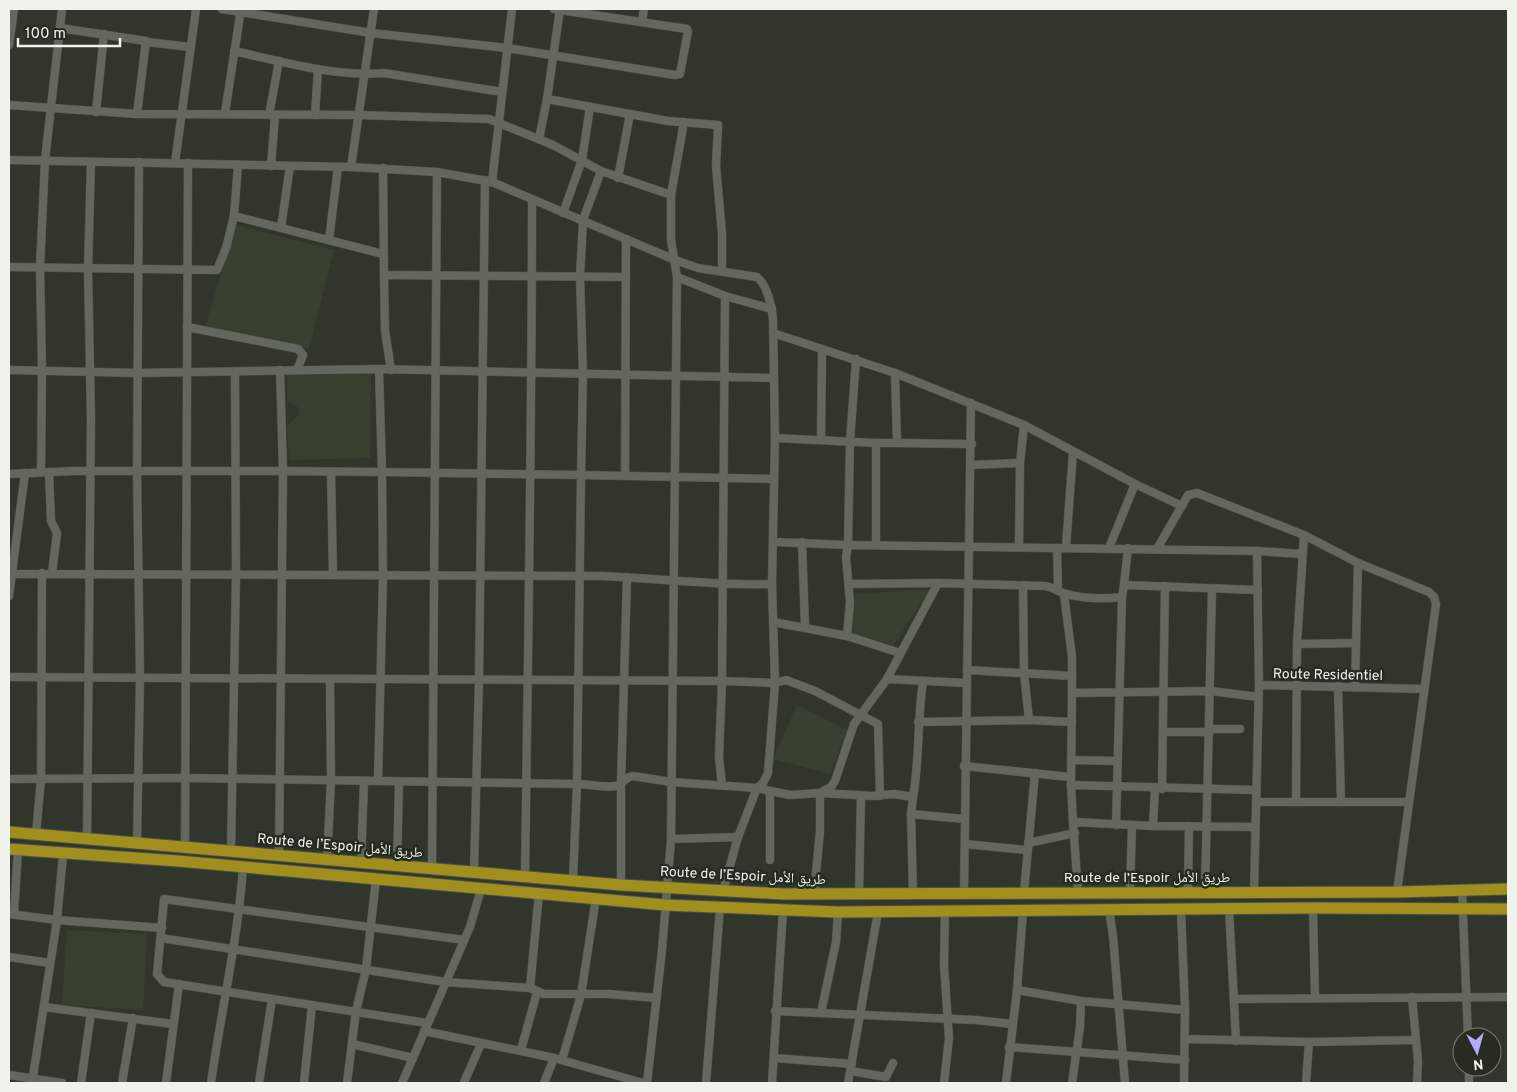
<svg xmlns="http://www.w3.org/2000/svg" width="1517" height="1092" viewBox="0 0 1517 1092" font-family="Overpass,'Noto Naskh Arabic',sans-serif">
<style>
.built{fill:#374030}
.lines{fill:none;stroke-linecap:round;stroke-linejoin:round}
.minor-casing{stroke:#4c5149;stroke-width:9}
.highway-casing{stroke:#4c5149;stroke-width:13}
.minor{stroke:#62685d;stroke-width:8}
.highway{stroke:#a18e1d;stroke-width:11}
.labels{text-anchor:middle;stroke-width:5;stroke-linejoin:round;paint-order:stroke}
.street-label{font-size:14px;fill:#eff3ec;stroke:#272c23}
</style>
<rect width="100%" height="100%" fill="#31362c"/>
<g class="built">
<polygon points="236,225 334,250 309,349 205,327"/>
<polygon points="371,370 370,458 289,460 287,426 299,414 298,407 287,401 287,371"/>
<polygon points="930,589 891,649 848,634 856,594"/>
<polygon points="797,705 847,730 830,774 773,759"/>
<polygon points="67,930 147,934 143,1010 62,1005"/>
</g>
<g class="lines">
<g class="minor-casing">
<g id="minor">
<polyline points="222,9 371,33 507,48 675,75 680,74 688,31 687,29 554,9"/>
<polyline points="560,9 547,99 668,121 718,125 716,166 722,234 722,271"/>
<polyline points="642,21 644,9"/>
<polyline points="60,28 146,41 137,114"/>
<polyline points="147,42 190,47"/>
<polyline points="9,45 14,9"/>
<path d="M234 51C283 62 334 77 384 73L502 92"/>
<polyline points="9,105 137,114 359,115 489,119 553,145 601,171 671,195"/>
<polyline points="96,112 104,34"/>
<polyline points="225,113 241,9"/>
<polyline points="269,115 279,61"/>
<polyline points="315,115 318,69"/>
<polyline points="539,139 547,99"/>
<path d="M9 160 351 167 437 172 492 182 675 260 698 268 757 277C767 285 772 306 773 319L775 438 772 584 775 683 768 773 763 783 757 788 738 837 723 891"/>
<polyline points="175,163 196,9"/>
<polyline points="238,165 234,216 383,254"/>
<polyline points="271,166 275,116"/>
<polyline points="351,167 374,9"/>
<polyline points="383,168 384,275 626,277"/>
<polyline points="601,171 583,220 580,277 583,374 581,475 774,479"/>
<polyline points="618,178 630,114"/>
<polyline points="492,182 512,9"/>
<polyline points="563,213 582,160 590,107"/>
<polyline points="281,228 290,166"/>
<polyline points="329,240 338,167"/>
<polyline points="9,267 217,270 226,248 234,216"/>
<polyline points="384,275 385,331 391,370"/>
<polyline points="677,277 725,296 772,309"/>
<polyline points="187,327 298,349 303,355 297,370"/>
<polyline points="773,333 895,373 1024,425 1135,484 1182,506"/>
<polyline points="379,369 382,472 581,475 577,784 573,880"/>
<polyline points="9,370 138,373 379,369 774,378"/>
<polyline points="775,438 876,443 876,545"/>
<polyline points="821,439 822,350"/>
<polyline points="876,443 897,443 895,373"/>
<polyline points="897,443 972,444"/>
<polyline points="971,465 1020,463"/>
<polyline points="41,472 42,370 40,268 45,160 62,9"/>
<polyline points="49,472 51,521 57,533 52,573"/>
<polyline points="331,472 333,574"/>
<polyline points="9,474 74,471 283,471 280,370"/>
<polyline points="625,476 626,239"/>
<polyline points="774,542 848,545 850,441 856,359"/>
<polyline points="802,542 805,627"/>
<polyline points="1019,546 1020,463 1024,425"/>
<polyline points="1066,547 1073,452"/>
<polyline points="1057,548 1058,589"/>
<polyline points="1109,548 1135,484"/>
<polyline points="1157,549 1188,495 1197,493 1304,535 1358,563 1429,592 1434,597 1436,604 1397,892"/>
<polyline points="1257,551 1302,554"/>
<path d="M9 574 600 576C658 578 715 586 772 584"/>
<polyline points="849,584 938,583"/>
<polyline points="1023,585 1024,673 1029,720"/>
<polyline points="1124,585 1128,548"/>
<polyline points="1064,594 1072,657 1072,693"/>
<polyline points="9,596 25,473"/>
<polyline points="773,622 847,636 900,653"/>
<polyline points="847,636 850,602 846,557 848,545 1257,551 1259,685"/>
<polyline points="1297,644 1355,643"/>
<polyline points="967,670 1072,676"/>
<polyline points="9,677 722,681 725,296"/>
<polyline points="887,679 967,683"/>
<polyline points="1338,686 1341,802"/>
<polyline points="1355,687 1358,563"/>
<polyline points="918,722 1029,720 1072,722"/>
<polyline points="1210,729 1240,729"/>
<polyline points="1164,732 1210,732"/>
<polyline points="1071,760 1116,761"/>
<polyline points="964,766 1070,777"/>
<path d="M9 779 185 778 577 784C589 784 604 788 616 786 623 784 625 777 633 776L671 782 757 788 790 795 820 793 873 796 894 794 913 797 911 814 913 895"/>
<polyline points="722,785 719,757 722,681 775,683 786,680 815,691 878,724 880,796"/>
<polyline points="1071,785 1072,693 1211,691 1258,697"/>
<polyline points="1162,789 1165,586"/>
<polyline points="770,792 770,860"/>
<path d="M913 797C920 759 917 720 923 682"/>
<polyline points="1256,802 1409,802"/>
<polyline points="1296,802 1297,644 1304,535"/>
<polyline points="911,814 964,819"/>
<polyline points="1073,822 1071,785 1256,790"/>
<polyline points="1116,825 1122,597"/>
<polyline points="1153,826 1155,789"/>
<polyline points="36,834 41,779 42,573"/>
<polyline points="671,839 738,837"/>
<polyline points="87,840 91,418 88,270 91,162"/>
<polyline points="137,843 140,678 137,470 139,162"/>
<polyline points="1028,843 1075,833"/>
<polyline points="965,844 1026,850"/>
<polyline points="185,846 188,163"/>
<polyline points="231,851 236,574 235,372"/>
<polyline points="279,856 283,471 382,472 383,575 378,781"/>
<polyline points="327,860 331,781 330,679"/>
<polyline points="361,863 364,781"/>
<polyline points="397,866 399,782"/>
<polyline points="432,868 437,172"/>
<polyline points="474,872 479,679 485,180"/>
<path d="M525 877C528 651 532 426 532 201"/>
<polyline points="621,885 621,784 627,577"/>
<polyline points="1462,889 1468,1037"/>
<polyline points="1024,892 1035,773"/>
<polyline points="1078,892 1073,822 1153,826 1255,827"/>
<polyline points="1130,892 1132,825"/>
<polyline points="1188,892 1189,826"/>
<polyline points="1205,892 1212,589"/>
<polyline points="1254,893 1259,685 1423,689"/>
<path d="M814 894 820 831V793L831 787 835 781 854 724 887 679 938 583 1045 586C1054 587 1059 593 1067 594 1084 599 1104 599 1122 597L1124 585 1258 590"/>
<polyline points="859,894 861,796"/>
<polyline points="964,894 971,403"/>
<polyline points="1229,908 1236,1041"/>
<polyline points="1313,908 1315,998"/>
<polyline points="1109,909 1113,936 1125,1083"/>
<polyline points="1181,910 1185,1010 1184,1083"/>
<polyline points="9,914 57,920 162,928"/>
<polyline points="14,914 18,849"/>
<polyline points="161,938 445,982 530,988 544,994 608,994 657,998"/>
<polyline points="9,957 50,963"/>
<polyline points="530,988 539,893"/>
<polyline points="1017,990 1081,1001 1185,1010"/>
<polyline points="1412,997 1418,1061 1417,1083"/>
<polyline points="1235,999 1508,997"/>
<polyline points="44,1007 173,1024"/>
<polyline points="775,1011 976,1020 1012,1024"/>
<polyline points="821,1013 836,942 838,912"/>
<polyline points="427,1023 164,982 157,974 164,899 464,940"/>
<polyline points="424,1031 554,1058 643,1083"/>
<polyline points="1185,1039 1309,1042 1415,1040"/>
<polyline points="352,1044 413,1058"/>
<polyline points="1009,1047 1185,1060"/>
<polyline points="521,1050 537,992"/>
<polyline points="774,1058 852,1064"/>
<polyline points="562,1060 581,995 596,898"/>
<polyline points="1469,1067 1469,1083"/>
<polyline points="851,1071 886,1077 893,1063"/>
<polyline points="9,1075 62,1083"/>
<polyline points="464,1082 481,1044"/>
<polyline points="32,1083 57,920 63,854"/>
<polyline points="81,1083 91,1013"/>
<polyline points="122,1083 133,1018"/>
<polyline points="166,1083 179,984"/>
<path d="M211 1083C221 1011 238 940 243 867"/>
<polyline points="259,1083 272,999"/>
<polyline points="304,1083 312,1005"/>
<polyline points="347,1083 356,1011 366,969 376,879"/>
<polyline points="402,1083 470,927 481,889"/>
<polyline points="544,1083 554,1058"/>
<polyline points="647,1083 662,950 671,839 677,277 671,240 671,195 684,122"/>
<polyline points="706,1083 720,908"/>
<polyline points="772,1083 783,910"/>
<polyline points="848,1083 878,912"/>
<polyline points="944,1083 949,1038 944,965 945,910"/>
<polyline points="1006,1083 1017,990 1023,910"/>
<polyline points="1072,1083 1080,1027 1081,1001"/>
<polyline points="1306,1083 1309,1042"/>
</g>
</g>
<g class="highway-casing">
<g id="highway">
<polyline points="9,832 621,885 783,894 1397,892 1508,889"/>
<polyline points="9,849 178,861 665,905 838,912 1313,908 1508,909"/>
</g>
</g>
<use href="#minor" class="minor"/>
<use href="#highway" class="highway"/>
</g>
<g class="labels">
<g class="street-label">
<text transform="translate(1328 674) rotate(1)" y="5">Route Residentiel</text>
<text transform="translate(340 845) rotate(5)" y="5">Route de l’Espoir طريق الأمل</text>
<text transform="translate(743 875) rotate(3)" y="5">Route de l’Espoir طريق الأمل</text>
<text x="1147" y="882">Route de l’Espoir طريق الأمل</text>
</g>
</g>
<rect width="1517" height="1092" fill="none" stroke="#eff3ec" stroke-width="20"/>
<g transform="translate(1477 1052) rotate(174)"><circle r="24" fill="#272c23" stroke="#777c73"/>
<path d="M0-4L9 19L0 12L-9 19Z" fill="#b2adf9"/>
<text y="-8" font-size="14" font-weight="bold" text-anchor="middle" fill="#eff3ec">N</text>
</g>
<path d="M18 38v8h102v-8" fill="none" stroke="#eff3ec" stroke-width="2.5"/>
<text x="25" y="38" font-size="15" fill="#eff3ec" stroke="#272c23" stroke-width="4" paint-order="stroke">100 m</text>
</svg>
